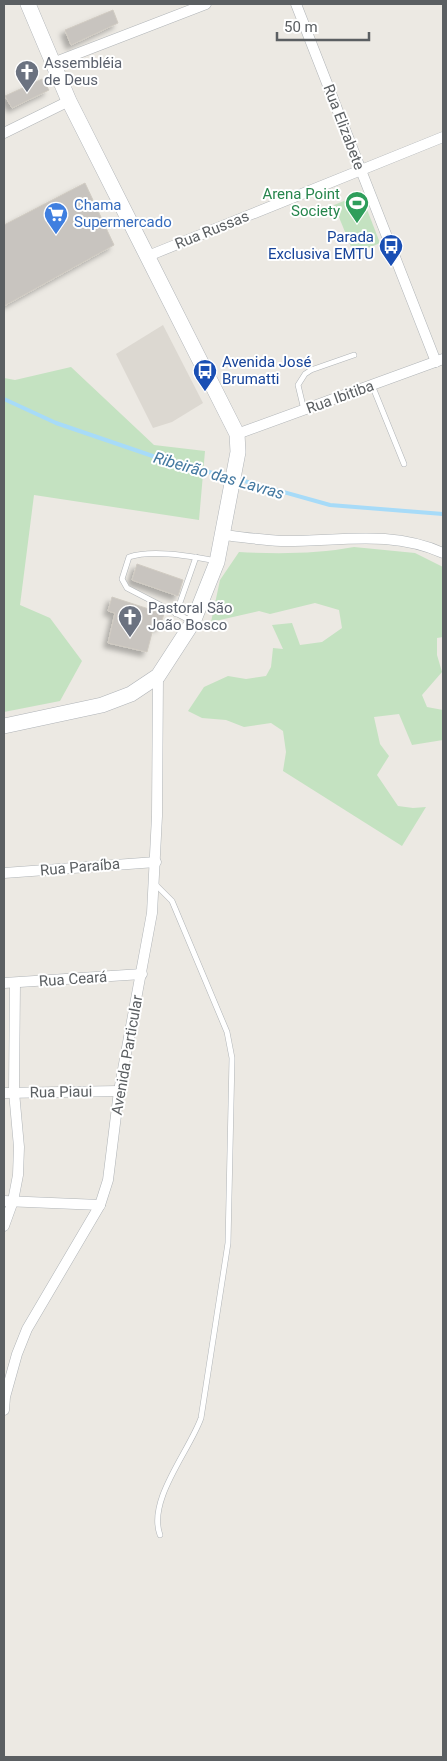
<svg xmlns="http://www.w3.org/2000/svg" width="447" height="1761" viewBox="0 0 447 1761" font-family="Roboto,sans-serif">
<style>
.education{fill:#dcd8d1}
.green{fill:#c4e2c1}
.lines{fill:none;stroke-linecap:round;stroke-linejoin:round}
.stream{stroke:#a7dbf8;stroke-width:4}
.building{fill:#c8c4bf;stroke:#d0cbc2;filter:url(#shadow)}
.service-casing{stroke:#b0b4b7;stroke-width:6}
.minor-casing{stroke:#b0b4b7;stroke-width:11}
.secondary-casing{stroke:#afb3b7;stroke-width:16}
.service{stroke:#fff;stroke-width:5}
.minor{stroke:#fff;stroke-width:10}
.secondary{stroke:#fff;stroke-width:15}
.labels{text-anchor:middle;stroke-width:4;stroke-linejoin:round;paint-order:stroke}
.worship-label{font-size:15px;fill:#5b616d;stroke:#fff;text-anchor:start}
.street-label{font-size:15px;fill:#5b5f62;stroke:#fff}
.leisure-label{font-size:15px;fill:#27864d;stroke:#fff;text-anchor:end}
.shop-label{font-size:15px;fill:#366cbe;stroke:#fff;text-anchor:start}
.transit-label{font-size:15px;fill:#164399;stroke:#fff;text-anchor:end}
.water-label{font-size:16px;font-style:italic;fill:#4378a0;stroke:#fff}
</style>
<defs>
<filter id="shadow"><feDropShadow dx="-4.5" dy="4.5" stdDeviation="2.5" flood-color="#0004"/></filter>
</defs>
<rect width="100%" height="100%" fill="#ece9e3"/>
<polygon class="education" points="163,325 203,403 172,422 153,428 116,354"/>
<g class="green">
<polygon points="361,194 380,243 354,254 334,205"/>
<polygon points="71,367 154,445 205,451 199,520 34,495 20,605 50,618 82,661 60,701 4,712 4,378 15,380"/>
<path d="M354 547 415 553 443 567V637L437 638V655L442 672 422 695 427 707 443 710V740L412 745 399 714 374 717 380 744 389 756 377 775 398 806 413 808 426 807 402 846 283 771 286 752 283 731 271 723 244 727 226 720 202 718 188 711 204 687 228 676 246 679 266 676 271 667 273 648 283 649 272 625 292 623 300 645 322 642 342 628 339 610 315 603 270 614 259 611 211 622 220 580 239 552C277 554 316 554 354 547Z"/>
</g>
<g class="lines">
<g class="stream">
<polyline points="4,399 56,423 179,465 230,477"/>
<polyline points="237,479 330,505 443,514"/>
</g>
</g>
<g class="building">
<polygon points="113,10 118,23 71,45 65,30"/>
<polygon points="42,79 49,90 12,108 5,96"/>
<polygon points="85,183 114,245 4,306 4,225"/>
<polygon points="137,564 183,580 178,596 132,580"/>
<polygon points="112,597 164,614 160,627 154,625 147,652 108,643 115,613 108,611"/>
</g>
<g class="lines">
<g class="service-casing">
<g id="service">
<polyline points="372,385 404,464"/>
<polyline points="304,410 298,385 305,374 311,370 354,355"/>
<polyline points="176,614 196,557"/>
<path d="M191 621 127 588 122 579 129 557C152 549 192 556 216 561"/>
<path d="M154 883 172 901 227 1032 232 1058 228 1243 201 1418C190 1450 147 1500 160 1535"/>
</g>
</g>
<g class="minor-casing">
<g id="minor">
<polyline points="296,4 436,362"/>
<polyline points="53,63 206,4"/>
<polyline points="4,133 69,101"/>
<polyline points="148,256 443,137"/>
<polyline points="237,434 443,359"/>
<path d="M223 535C242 537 261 540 281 541 337 542 389 529 443 553"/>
<polyline points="4,873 156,862"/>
<polyline points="4,983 142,974"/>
<polyline points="4,1093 119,1091"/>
<polyline points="4,1201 100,1205"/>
<polyline points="4,1226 13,1201 18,1175 19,1147 14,1092 15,983"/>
<polyline points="4,1410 5,1397 17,1354 27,1329 100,1205 108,1180 119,1091 152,913 157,816 158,676"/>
</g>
</g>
<g class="secondary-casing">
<polyline id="secondary" points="4,726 102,705 131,694 158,676 193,622 217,562 238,452 237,434 69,101 28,4"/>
</g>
<use href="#service" class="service"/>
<use href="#minor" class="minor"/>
<use href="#secondary" class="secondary"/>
</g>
<defs>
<g id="church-pin" transform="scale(1.25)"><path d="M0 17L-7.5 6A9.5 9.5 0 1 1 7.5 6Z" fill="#6b7280" stroke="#fff"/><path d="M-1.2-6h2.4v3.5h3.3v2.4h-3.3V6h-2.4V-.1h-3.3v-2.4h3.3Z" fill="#fff"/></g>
<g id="stadium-pin" transform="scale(1.25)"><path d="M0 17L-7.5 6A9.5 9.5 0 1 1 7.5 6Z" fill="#2e9e5b" stroke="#fff"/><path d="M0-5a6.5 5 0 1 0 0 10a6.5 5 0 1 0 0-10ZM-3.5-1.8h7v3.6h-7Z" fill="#fff"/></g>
<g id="supermarket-pin" transform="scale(1.25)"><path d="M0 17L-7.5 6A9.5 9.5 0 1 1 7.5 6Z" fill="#3f7fe0" stroke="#fff"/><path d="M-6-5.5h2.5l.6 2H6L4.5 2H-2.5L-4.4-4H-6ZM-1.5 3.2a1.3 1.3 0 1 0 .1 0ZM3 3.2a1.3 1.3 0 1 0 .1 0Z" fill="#fff"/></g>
<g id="bus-pin" transform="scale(1.25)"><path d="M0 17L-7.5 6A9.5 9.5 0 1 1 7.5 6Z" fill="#1a4fb4" stroke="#fff"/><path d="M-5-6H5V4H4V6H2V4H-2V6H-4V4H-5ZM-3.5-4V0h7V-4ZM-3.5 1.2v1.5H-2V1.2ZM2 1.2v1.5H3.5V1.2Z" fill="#fff"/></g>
</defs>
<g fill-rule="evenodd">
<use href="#church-pin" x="27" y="72"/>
<use href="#stadium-pin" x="357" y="203"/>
<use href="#supermarket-pin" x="56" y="214"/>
<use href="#bus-pin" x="391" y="246"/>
<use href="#bus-pin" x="205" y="371"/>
<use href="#church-pin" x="130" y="617"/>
</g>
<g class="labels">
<g class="worship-label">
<text x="44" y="68">Assembléia<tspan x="44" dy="17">de Deus</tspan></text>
<text x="148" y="613">Pastoral São<tspan x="148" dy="17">João Bosco</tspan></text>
</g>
<g class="street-label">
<text transform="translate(344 127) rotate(69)" y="5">Rua Elizabete</text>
<text transform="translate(212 230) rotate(-22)" y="5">Rua Russas</text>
<text transform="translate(340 397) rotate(-20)" y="5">Rua Ibitiba</text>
<text transform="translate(80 867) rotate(-5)" y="5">Rua Paraíba</text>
<text transform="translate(73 979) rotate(-4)" y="5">Rua Ceará</text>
<text transform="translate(127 1055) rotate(-80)" y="5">Avenida Particular</text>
<text transform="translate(61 1092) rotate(-1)" y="5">Rua Piaui</text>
</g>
<g class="leisure-label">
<text x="340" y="199">Arena Point<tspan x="340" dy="17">Society</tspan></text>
</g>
<g class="shop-label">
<text x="74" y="210">Chama<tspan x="74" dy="17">Supermercado</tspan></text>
</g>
<g class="transit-label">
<text x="374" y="242">Parada<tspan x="374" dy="17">Exclusiva EMTU</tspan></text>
<text x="222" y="367" text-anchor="start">Avenida José<tspan x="222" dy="17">Brumatti</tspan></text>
</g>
<g class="water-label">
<text transform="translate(219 475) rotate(16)" y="6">Ribeirão das Lavras</text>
</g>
</g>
<rect width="447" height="1761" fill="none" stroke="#5b5f62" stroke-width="10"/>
<path d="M277 32v8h92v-8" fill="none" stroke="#5b5f62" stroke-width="2.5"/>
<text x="284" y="32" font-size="15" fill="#5b5f62" stroke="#ffffff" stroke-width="4" paint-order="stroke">50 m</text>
</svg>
